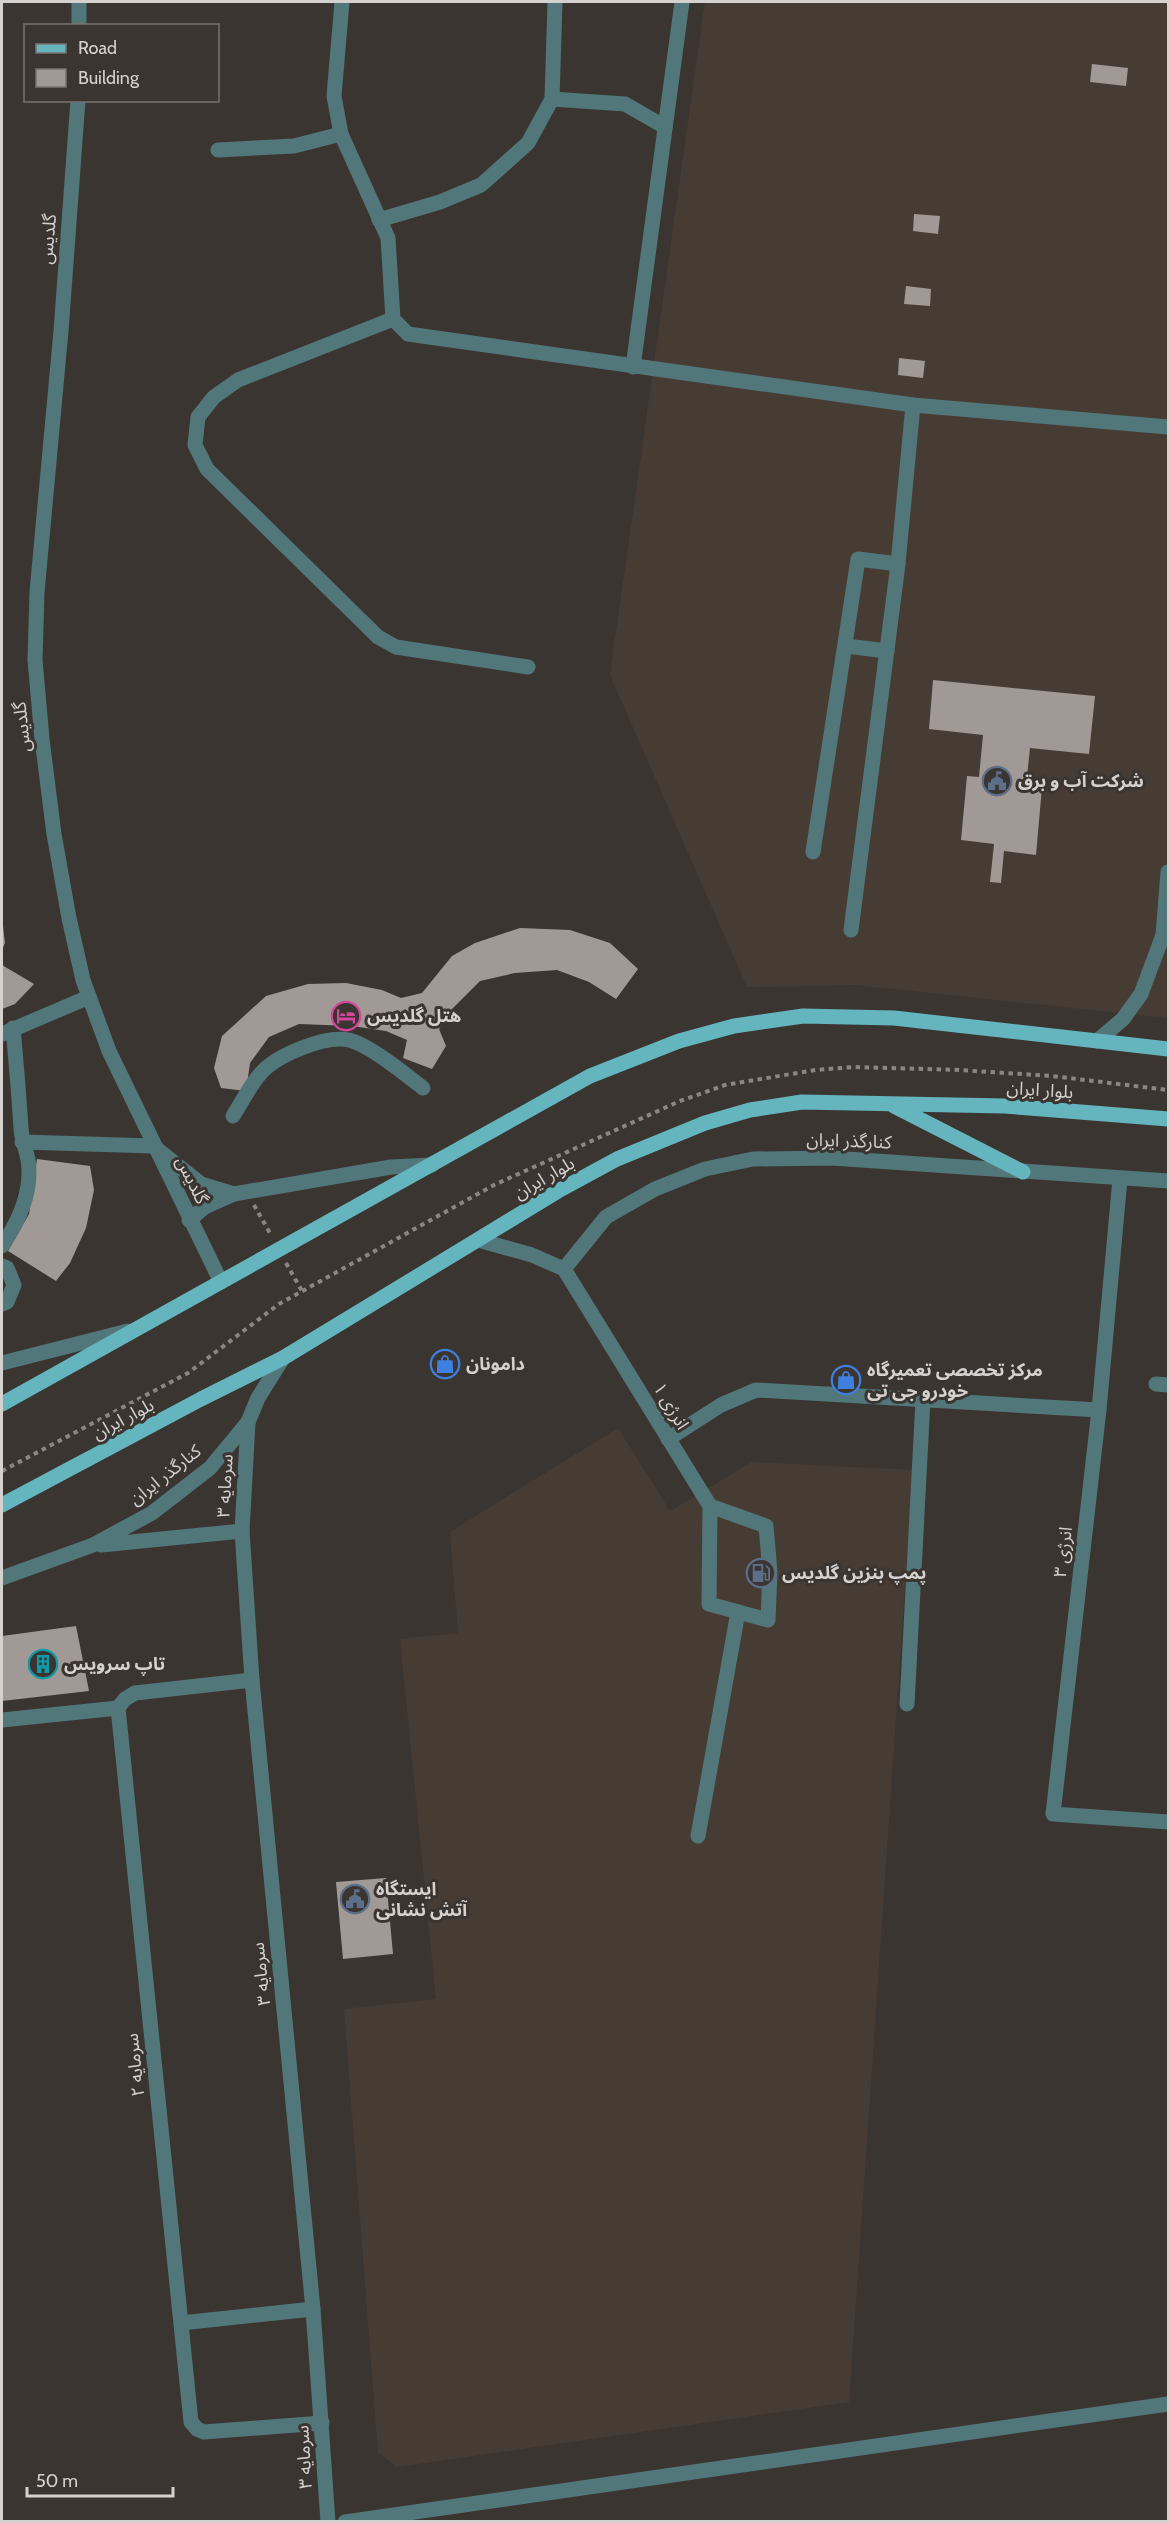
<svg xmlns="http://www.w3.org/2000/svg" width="1170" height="2523" viewBox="0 0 1170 2523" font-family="Cabin,'Noto Sans Arabic',sans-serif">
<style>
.built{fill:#473c34}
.building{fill:#a19996}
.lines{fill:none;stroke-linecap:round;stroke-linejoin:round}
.path{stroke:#8a8682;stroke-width:4;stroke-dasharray:4.5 4.5;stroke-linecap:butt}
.minor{stroke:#52777b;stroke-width:15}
.major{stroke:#65b5bf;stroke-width:15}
.labels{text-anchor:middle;stroke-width:6;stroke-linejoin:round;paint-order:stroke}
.street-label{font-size:18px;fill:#d4d1ce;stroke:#3b3531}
.poi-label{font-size:18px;font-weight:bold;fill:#d4d1ce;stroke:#3b3531;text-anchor:start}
</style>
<rect width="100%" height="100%" fill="#3b3531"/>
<g class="built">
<polygon points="705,2 1168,2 1168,1018 856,985 747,987 610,675"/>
<polygon points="618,1428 670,1511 752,1462 913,1470 849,2402 397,2467 378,2452 344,2009 436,1999 400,1639 458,1633 450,1532"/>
</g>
<g class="building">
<polygon points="1092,64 1128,68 1126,86 1090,82"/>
<polygon points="914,214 940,216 938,234 913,231"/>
<polygon points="906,286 931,289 930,306 904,304"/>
<polygon points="899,358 925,361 923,378 898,375"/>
<polygon points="933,680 1095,696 1089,754 1030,748 1026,786 1042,787 1036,855 1004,851 1001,883 990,882 994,844 961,840 967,776 979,777 983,735 929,729"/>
<polygon points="3,926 5,943 2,950 2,927"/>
<polygon points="520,928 570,930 610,943 638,969 616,999 589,982 557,970 515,973 480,981 453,1008 439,1029 446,1046 432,1069 403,1058 407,1040 386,1031 352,1026 299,1024 269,1037 250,1063 246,1091 221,1088 214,1068 222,1036 266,996 308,984 346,983 382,990 401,998 422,993 452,956 475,943"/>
<polygon points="2,965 34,984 15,1004 2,1009"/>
<polygon points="37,1159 90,1166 94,1190 86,1228 70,1263 56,1281 8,1251 29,1214"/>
<polygon points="76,1626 89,1691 2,1701 2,1636"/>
<polygon points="386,1878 393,1954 343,1959 336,1882"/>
</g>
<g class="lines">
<g class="path">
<polyline points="254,1205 271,1235"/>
<polyline points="286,1263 302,1291"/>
<polyline points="2,1471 188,1373 279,1304 494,1185 680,1101 725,1085 815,1070 854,1067 959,1070 1052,1076 1168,1090"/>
</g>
<g class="minor">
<polyline points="342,2 334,96 341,134 388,238 393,319 408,334 913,405 1168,427"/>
<polyline points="555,2 552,99 625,104 665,127"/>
<polyline points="79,26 79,2"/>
<polyline points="78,100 61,331 37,592 35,660 42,739 54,834 69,918 83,980 109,1051 221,1282"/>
<polyline points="218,150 294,146 341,134"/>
<polyline points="379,220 440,202 481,185 528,143 552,99"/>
<polyline points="393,319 238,380 214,397 198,417 195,445 207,469 378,637 396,647 528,667"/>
<polyline points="633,367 682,2"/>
<polyline points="846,646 887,651"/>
<polyline points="813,852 858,559 898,564"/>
<polyline points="851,930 898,564 913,405"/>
<polyline points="2,1034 89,997"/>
<polyline points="1097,1041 1123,1019 1141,994 1163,935 1168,872"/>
<path d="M233 1116C242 1102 250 1085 261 1073 277 1055 325 1035 349 1040 370 1045 406 1075 423 1088"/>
<polyline points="22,1142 153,1146 201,1184 234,1194 391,1167 432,1165"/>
<polyline points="1120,1179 1099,1410 1053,1814 1168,1822"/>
<polyline points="189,1220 205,1207 234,1194"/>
<polyline points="478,1240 532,1255 564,1269 710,1506 709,1604 768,1620 770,1572 766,1526 710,1506"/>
<path d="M2 1246C19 1221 33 1191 28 1160 26 1149 22 1140 21 1129 19 1095 16 1061 13 1028"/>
<polyline points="2,1266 7,1268 14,1285 7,1302 2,1304"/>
<polyline points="564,1269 606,1217 655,1189 705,1169 753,1159 832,1158 1168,1181"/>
<polyline points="2,1363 128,1331"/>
<polyline points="1156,1384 1168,1385"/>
<polyline points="248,1422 242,1531 252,1680 313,2309 328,2522"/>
<polyline points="668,1439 721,1405 756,1390 1099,1410"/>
<polyline points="101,1545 242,1531"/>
<polyline points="2,1578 93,1545 152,1513 210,1468 248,1422 258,1398 283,1358"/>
<polyline points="252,1680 135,1693 125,1699 118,1708 121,1737 191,2422 197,2429 204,2432 322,2423"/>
<polyline points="907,1704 923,1400"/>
<polyline points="2,1720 118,1708"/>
<polyline points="698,1836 738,1612"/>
<polyline points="181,2323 313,2309"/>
<polyline points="345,2522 1168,2404"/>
</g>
<g class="major">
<polyline points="894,1106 1023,1172"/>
<polyline points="2,1404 590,1076 679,1041 734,1026 803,1016 894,1018 1168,1049"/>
<polyline points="2,1505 201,1399 283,1358 558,1191 617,1159 705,1123 750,1110 802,1102 1005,1106 1168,1119"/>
</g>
</g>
<defs>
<g id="civic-ring" transform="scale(1.5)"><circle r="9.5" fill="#3b3531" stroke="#5c6f8a" stroke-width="1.5"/><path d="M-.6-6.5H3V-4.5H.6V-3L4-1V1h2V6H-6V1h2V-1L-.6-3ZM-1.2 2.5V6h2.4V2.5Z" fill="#5c6f8a"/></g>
<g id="hotel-ring" transform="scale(1.5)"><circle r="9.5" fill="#3b3531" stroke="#d1479c" stroke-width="1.5"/><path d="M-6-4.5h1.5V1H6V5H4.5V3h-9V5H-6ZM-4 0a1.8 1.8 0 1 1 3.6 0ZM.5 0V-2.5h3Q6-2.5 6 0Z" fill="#d1479c"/></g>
<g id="shop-ring" transform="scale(1.5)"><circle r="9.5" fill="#3b3531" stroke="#3f7fe0" stroke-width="1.5"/><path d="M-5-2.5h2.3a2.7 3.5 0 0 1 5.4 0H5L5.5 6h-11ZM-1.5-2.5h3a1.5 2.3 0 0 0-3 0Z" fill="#3f7fe0"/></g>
<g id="fuel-ring" transform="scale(1.5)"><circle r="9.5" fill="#3b3531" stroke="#5c6f8a" stroke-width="1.5"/><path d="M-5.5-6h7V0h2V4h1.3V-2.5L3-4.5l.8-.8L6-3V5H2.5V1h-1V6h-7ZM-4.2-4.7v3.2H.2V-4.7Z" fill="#5c6f8a"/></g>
<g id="building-ring" transform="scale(1.5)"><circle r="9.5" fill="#3b3531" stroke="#0f9aa8" stroke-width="1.5"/><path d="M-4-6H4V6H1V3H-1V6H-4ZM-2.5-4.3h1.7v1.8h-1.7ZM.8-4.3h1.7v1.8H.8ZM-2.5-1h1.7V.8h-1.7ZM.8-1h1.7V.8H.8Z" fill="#0f9aa8"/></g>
</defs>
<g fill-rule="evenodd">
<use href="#civic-ring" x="997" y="781"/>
<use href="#hotel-ring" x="346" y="1016"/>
<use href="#shop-ring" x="445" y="1364"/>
<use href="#shop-ring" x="846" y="1380"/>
<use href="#fuel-ring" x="761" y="1573"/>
<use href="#building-ring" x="43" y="1664"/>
<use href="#civic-ring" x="355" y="1899"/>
</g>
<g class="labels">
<g class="street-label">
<text transform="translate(48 239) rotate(-85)" y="6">گلدیس</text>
<text transform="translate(22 727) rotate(-96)" y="6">گلدیس</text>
<text transform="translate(1040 1090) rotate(4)" y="6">بلوار ایران</text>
<text transform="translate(849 1141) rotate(2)" y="6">کنارگذر ایران</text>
<text transform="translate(544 1178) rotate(-30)" y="6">بلوار ایران</text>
<text transform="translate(192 1180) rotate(64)" y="6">گلدیس</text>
<text transform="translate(671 1406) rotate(59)" y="6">انرژی ۱</text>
<text transform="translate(123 1419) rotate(-28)" y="6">بلوار ایران</text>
<text transform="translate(165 1475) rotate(-38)" y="6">کنارگذر ایران</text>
<text transform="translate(225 1486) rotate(-87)" y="6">سرمایه ۳</text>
<text transform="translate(1063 1552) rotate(-83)" y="6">انرژی ۳</text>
<text transform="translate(261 1974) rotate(-96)" y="6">سرمایه ۳</text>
<text transform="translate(135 2065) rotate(-96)" y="6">سرمایه ۲</text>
<text transform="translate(304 2457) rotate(-93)" y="6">سرمایه ۳</text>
</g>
<g class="poi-label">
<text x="1018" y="787">شرکت آب و برق</text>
<text x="367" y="1022">هتل گلدیس</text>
<text x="466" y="1370">دامونان</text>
<text x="867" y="1376">مرکز تخصصی تعمیرگاه<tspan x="867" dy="21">خودرو جی تی</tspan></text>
<text x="782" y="1579">پمپ بنزین گلدیس</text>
<text x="64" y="1670">تاپ سرویس</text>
<text x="376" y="1895">ایستگاه<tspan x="376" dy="21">آتش نشانی</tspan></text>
</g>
</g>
<rect width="1170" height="2523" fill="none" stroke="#d4d1ce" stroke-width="6"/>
<rect x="24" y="24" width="195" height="78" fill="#3b3531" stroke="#787370" stroke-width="1.5"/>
<rect x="36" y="44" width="30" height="9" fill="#65b5bf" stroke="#787370" stroke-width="1.5"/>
<text x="78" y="54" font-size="18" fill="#d4d1ce">Road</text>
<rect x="36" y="69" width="30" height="18" fill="#a19996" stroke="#787370" stroke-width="1.5"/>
<text x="78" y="84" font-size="18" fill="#d4d1ce">Building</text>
<path d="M27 2487v9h146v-9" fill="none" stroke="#d4d1ce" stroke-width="3"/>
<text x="36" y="2487" font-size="18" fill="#d4d1ce" stroke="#3b3531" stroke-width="4.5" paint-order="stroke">50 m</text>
</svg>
